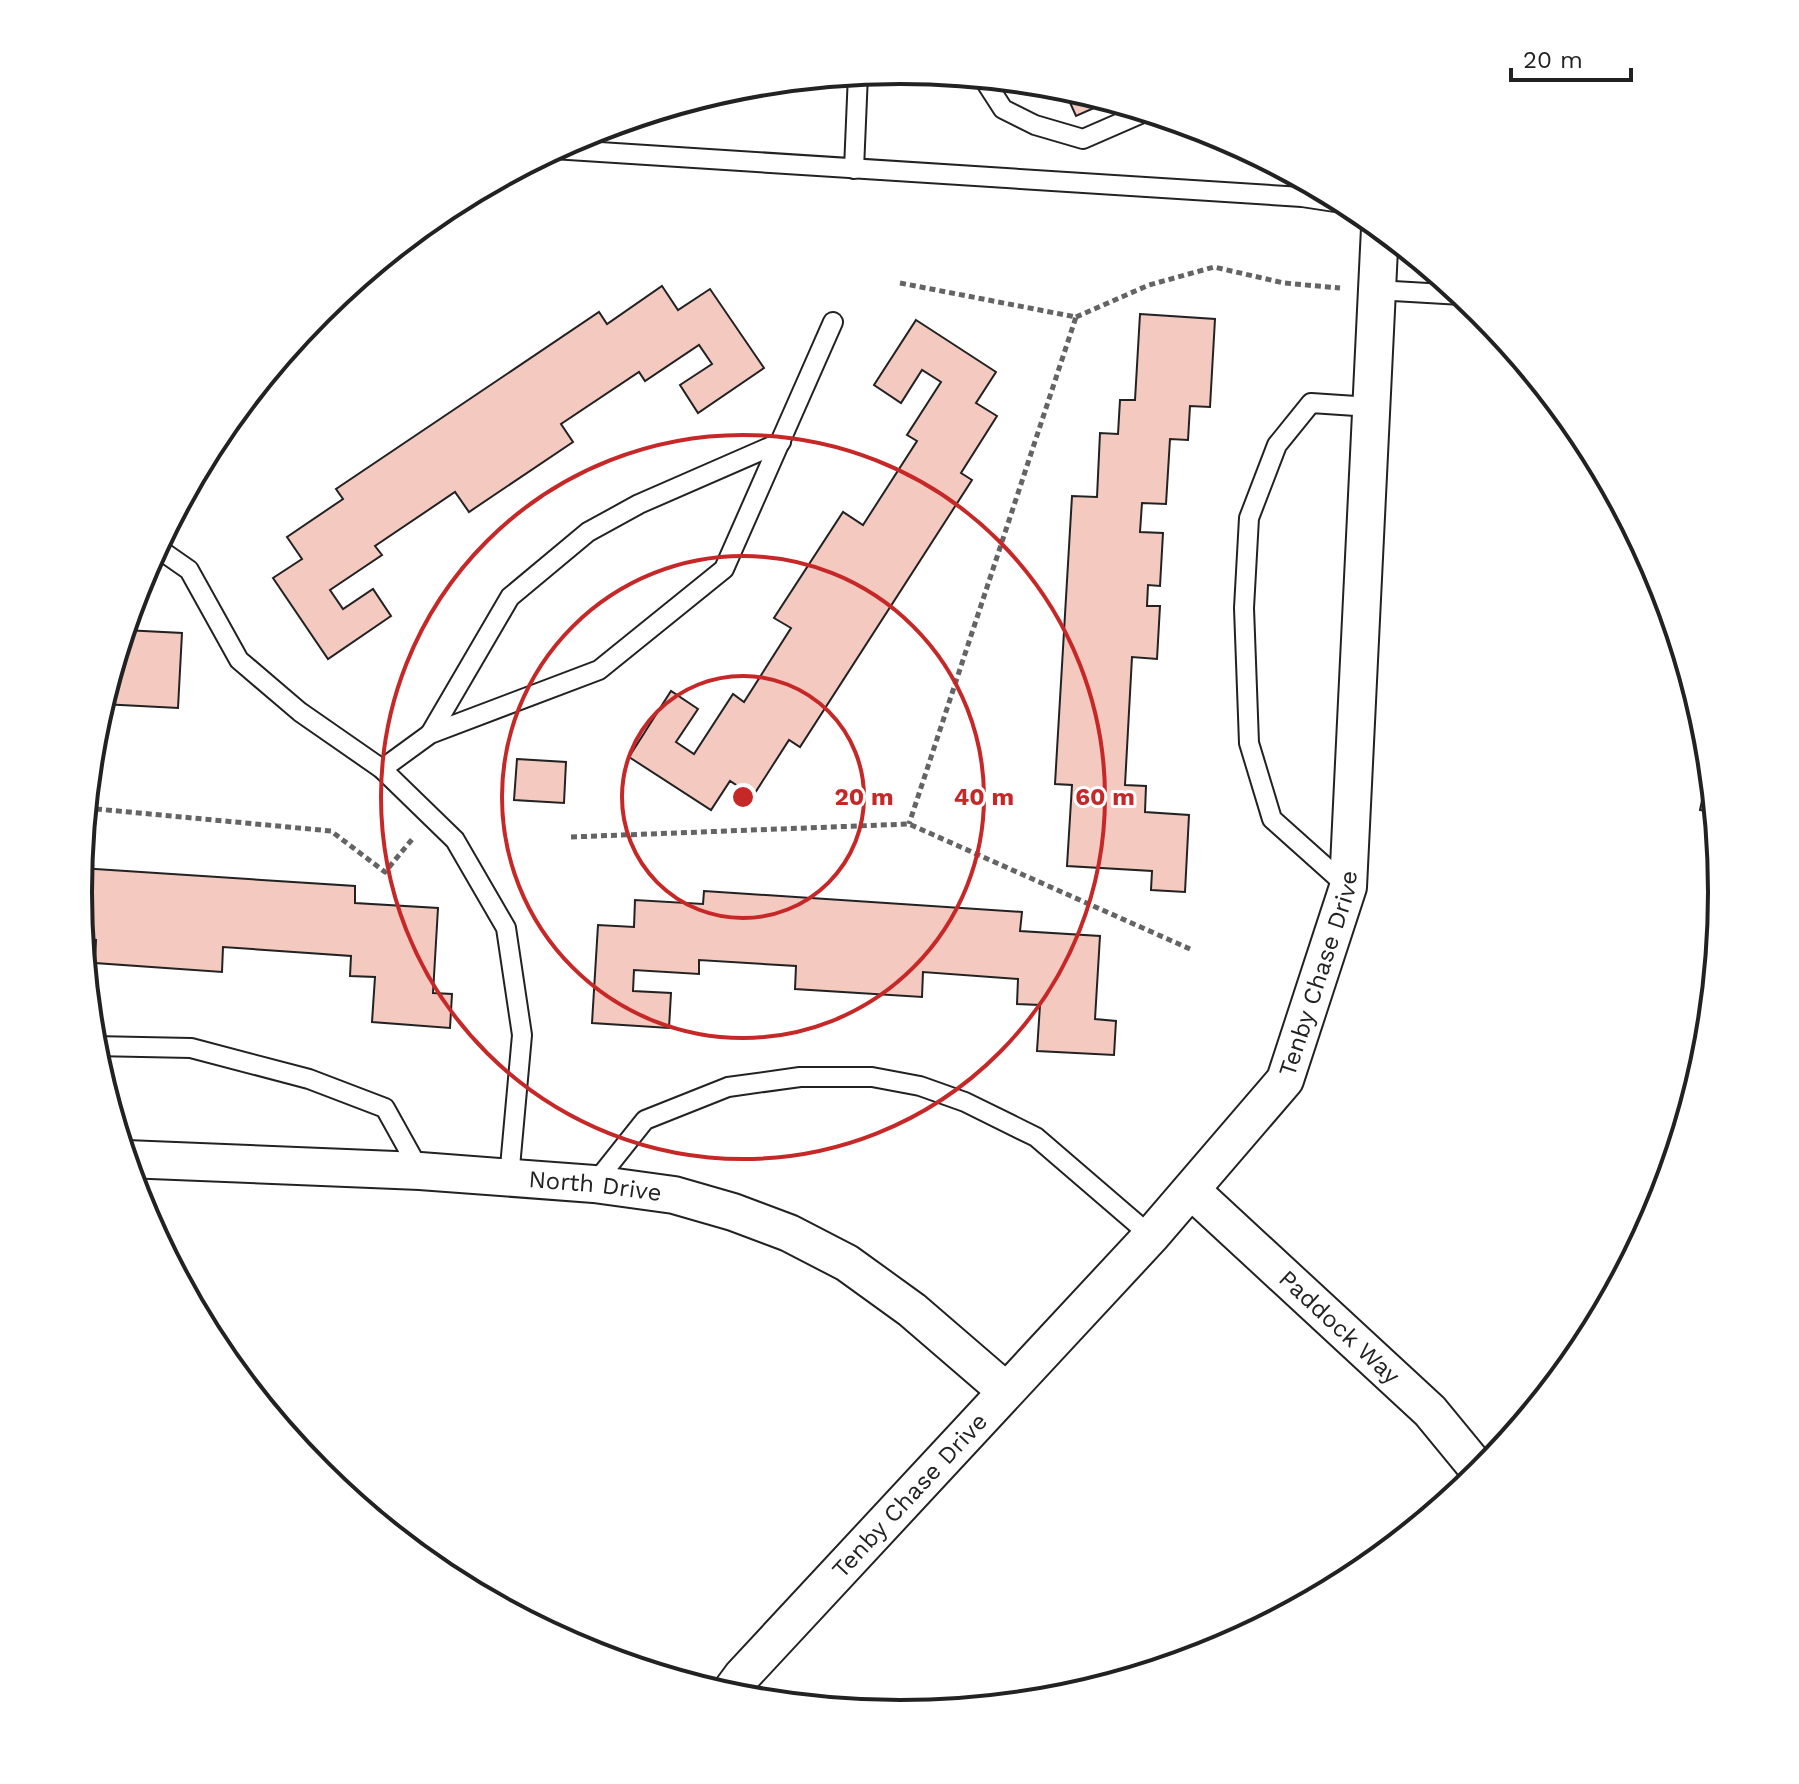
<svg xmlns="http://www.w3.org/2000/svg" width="1799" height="1784" viewBox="0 0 1799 1784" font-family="'Work Sans',sans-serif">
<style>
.building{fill:#f3c9c0;stroke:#222;stroke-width:2}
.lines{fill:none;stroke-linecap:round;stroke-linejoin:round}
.lane-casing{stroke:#222;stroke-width:22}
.street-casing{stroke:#222;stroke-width:40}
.path{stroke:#646464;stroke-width:5;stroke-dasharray:6 4;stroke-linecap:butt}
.lane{stroke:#fff;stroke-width:18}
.street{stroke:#fff;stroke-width:36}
.ring{fill:none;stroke:#c62828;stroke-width:4}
.labels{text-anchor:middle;stroke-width:6;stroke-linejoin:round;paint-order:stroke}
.street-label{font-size:24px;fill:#222;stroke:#fff}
.rim{fill:none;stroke:#222;stroke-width:4}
.centre{fill:#c62828;stroke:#fff;stroke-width:4}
.ring-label{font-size:24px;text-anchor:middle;font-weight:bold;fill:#c62828;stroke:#fff;stroke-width:6;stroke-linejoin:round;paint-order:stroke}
</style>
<rect width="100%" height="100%" fill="#fff"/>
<g class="building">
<polygon points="1063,87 1110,101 1076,116"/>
<polygon points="662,286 678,310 710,289 764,368 698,413 680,385 712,364 699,345 645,381 639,372 561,424 573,442 469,512 455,492 375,546 382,555 330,590 343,609 373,589 391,616 328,659 273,578 302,559 287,537 343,499 336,489 599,312 607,324"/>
<polygon points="1140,314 1215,319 1210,407 1190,406 1188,440 1170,439 1166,504 1142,503 1140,532 1163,533 1160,586 1148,585 1147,606 1160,606 1157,659 1132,657 1125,785 1146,786 1145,812 1189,815 1185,892 1151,890 1152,871 1067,866 1072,785 1055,784 1072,496 1097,497 1100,433 1118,434 1120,400 1135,400"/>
<polygon points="916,320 996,372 976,403 997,416 961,473 972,480 800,747 789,740 753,796 730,781 711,810 629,757 671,691 698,709 676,742 694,754 733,694 744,702 791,628 774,618 843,512 863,525 917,441 907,435 941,382 922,370 901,403 874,385"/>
<polygon points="124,630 182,633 178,708 102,704"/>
<polygon points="517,759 566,762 564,803 514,800"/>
<polygon points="1709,768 1714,813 1700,810"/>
<polygon points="80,868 355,886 355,903 438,908 433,993 452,994 450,1028 372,1022 375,977 350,976 351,956 223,947 222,972 95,963 96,940 82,939 78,892"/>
<polygon points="704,891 1022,912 1020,931 1100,936 1095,1019 1116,1021 1114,1055 1037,1051 1040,1005 1017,1004 1018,979 923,972 922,997 795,989 796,966 699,960 699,974 634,970 633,991 671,993 669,1028 592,1023 598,925 634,927 635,900 703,904"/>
</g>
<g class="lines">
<g class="lane-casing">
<g id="lane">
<polyline points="983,78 1003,109 1035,125 1083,139 1145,112"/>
<polyline points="553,149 1302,197 1348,204"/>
<polyline points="854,169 858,74"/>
<polyline points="1376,290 1462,295"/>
<polyline points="156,547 189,570 239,660 300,712 382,769 455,840 506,928 522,1035 509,1178"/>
<polyline points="430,734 510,597 588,532 639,504 781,442"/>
<polyline points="382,769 430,734 599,670 724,569 833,322"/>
<polyline points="1348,887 1272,819 1249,743 1244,608 1249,518 1277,445 1311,403 1371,407"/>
<polyline points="93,1046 191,1048 309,1079 385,1108 420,1171"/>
<polyline points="594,1184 645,1120 728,1087 800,1077 872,1077 920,1086 965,1102 1036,1137 1151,1236"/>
</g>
</g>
<g class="street-casing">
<g id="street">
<path id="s1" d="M126 1159 420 1171 594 1184 674 1195 733 1212 789 1233 847 1263 912 1310 1006 1391"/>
<path id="s2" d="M1191 1190 1430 1411 1481 1473"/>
<path id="s3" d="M728 1695 742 1676 1151 1236 1285 1080 1348 887 1380 228"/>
</g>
</g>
<g class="path">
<polyline points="900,283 1076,317 909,824"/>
<polyline points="1076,317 1149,285 1214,267 1284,283 1340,288"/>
<polyline points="86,808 331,831 385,872 414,837"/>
<polyline points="571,837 909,824 1190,949"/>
</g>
<use href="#lane" class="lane"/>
<use href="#street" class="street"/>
</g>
<g class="ring">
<circle cx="743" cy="797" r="121"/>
<circle cx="743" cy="797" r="241"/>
<circle cx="743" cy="797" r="362"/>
</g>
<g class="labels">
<g class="street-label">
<text dy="8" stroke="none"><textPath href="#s3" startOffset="942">Tenby Chase Drive</textPath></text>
<text dy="8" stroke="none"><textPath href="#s1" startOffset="470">North Drive</textPath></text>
<text dy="8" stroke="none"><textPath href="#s2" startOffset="202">Paddock Way</textPath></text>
<text dy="8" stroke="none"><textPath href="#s3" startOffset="270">Tenby Chase Drive</textPath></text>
</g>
</g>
<path d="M0 0H1799V1784H0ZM92 892a808 808 0 1 1 1616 0a808 808 0 1 1-1616 0Z" fill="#fff" fill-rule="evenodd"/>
<path class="rim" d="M92 892a808 808 0 1 1 1616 0a808 808 0 1 1-1616 0Z"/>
<circle cx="743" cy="797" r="12" class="centre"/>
<g class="ring-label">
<text x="864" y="805">20 m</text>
<text x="984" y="805">40 m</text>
<text x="1105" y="805">60 m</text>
</g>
<path d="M1511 68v12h120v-12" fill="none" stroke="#222222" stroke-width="4"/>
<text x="1523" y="68" font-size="24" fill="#222222" stroke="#ffffff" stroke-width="6" paint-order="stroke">20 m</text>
</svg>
